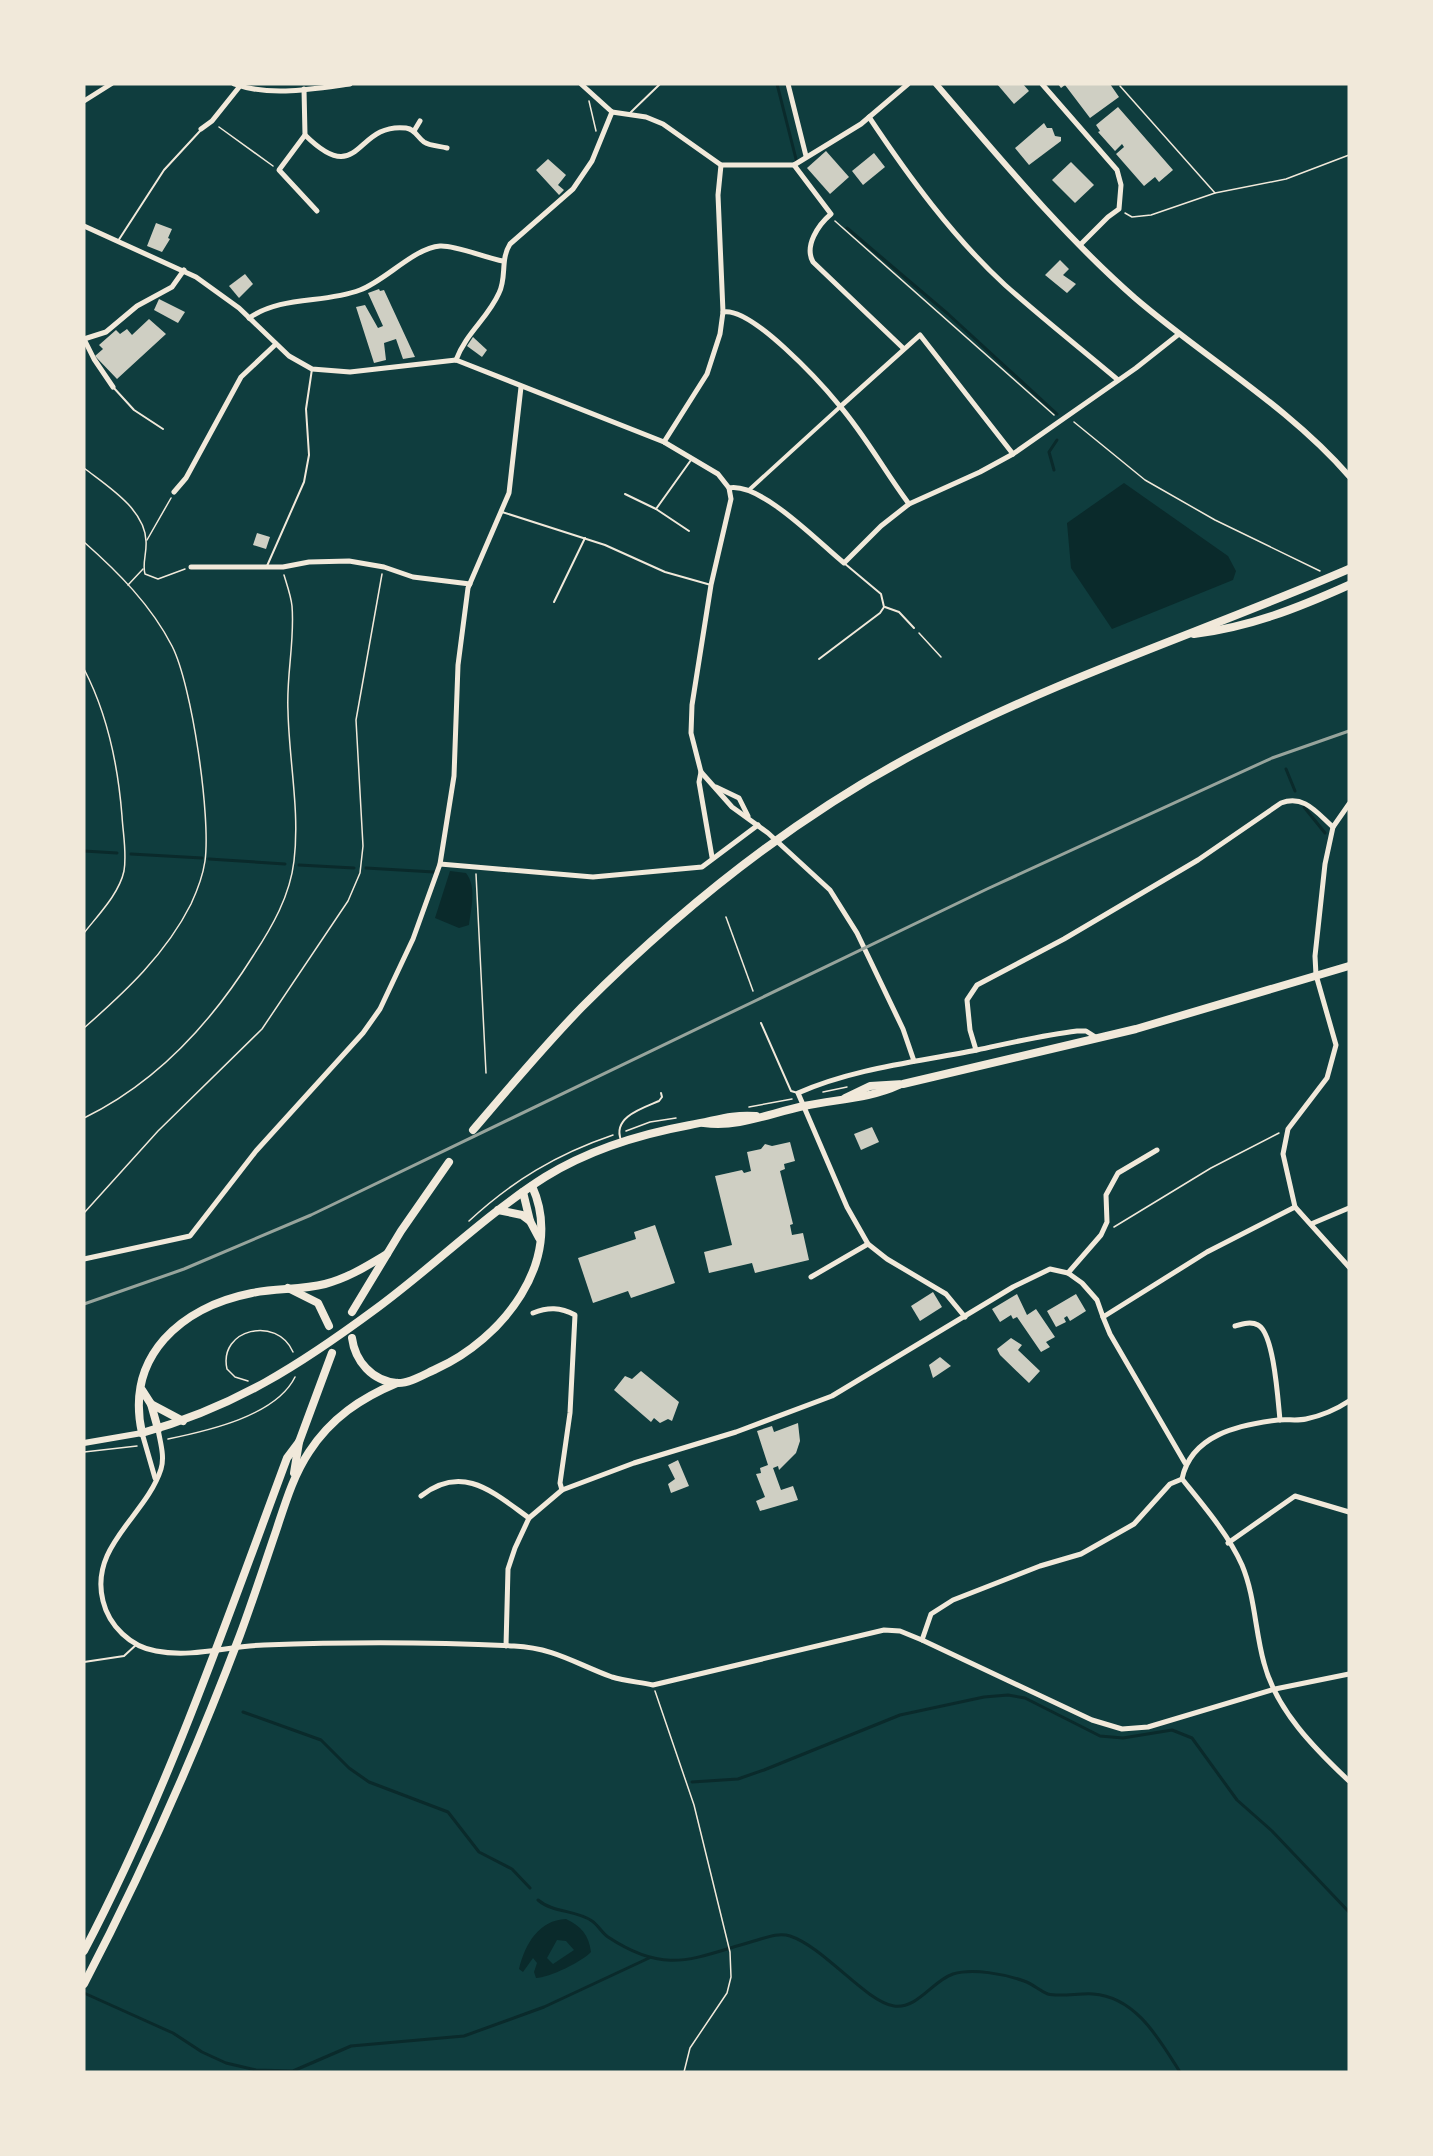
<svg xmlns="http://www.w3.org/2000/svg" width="1433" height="2156" viewBox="0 0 1433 2156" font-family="'Fira Sans',sans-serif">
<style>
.water{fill:#0a2a2b;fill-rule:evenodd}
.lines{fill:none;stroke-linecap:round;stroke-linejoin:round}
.stream{stroke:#0a2a2b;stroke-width:3}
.building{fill:#cfcfc3}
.path{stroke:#f1e9da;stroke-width:1.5}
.service{stroke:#f1e9da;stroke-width:2}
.pedestrian{stroke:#f1e9da;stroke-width:4}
.minor{stroke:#f1e9da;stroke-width:5}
.tertiary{stroke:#f1e9da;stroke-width:6}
.secondary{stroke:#f1e9da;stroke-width:8}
.primary{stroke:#f1e9da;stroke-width:8}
.trunk{stroke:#f1e9da;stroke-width:8}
.rail{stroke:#97a49c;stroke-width:3}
</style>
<rect width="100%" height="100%" fill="#0f3d3e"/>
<g class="water">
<polygon points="1124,483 1228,556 1236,571 1233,580 1112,629 1071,568 1067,523"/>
<path d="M450 871 466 873C477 887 471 909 469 925L459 928 435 918Z"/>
<path d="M566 1919C581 1926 589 1935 591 1952 583 1961 549 1978 536 1978L534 1972 537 1963 533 1958 523 1972 519 1969C525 1944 539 1920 566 1919ZM557 1940 566 1941 574 1950 553 1964 547 1958Z"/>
</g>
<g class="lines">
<g class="stream">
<polyline points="777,84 797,163"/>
<polyline points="847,228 948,314 1057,414"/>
<polyline points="1054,470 1049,452 1057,440"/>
<polyline points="1286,769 1295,791"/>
<polyline points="1304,807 1325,833"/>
<polyline points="84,851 117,853"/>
<polyline points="131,854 202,858"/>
<polyline points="209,859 285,864"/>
<polyline points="299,865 354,868"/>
<polyline points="366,868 434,872"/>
<polyline points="243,1712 321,1740 349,1768 369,1782 448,1812 479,1852 512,1869 530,1888"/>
<polyline points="692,1782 738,1779 764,1770 900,1715 984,1697 1008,1695 1025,1698 1100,1736 1123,1738 1172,1730 1192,1738 1237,1800 1272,1831 1349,1912"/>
<path d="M538 1900C553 1913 577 1910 592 1921 598 1925 602 1933 608 1937 667 1976 693 1958 754 1941 765 1938 778 1932 790 1936 824 1947 866 2002 894 2006 918 2009 932 1981 953 1974 973 1968 1004 1974 1024 1981 1033 1984 1040 1991 1048 1994 1058 1997 1081 1993 1093 1994 1136 1997 1159 2039 1180 2072"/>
<polyline points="84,1993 173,2033 202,2052 226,2063 256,2070 293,2071 351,2046 464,2036 544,2007 649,1958"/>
</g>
</g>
<g class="building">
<polygon points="997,84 1023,84 1029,91 1014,104"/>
<polygon points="1058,84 1110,84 1119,97 1090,118 1065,85 1061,88"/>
<polygon points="1118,107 1173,170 1159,182 1155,177 1144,186 1116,154 1124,147 1122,144 1115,151 1098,132 1100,131 1096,125"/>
<polygon points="1044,123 1047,128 1052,128 1055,136 1061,137 1061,141 1029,165 1015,148"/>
<polygon points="826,151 849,177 830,194 807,168"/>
<polygon points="874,153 885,167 863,185 852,171"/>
<polygon points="548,159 566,175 558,185 564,190 559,195 536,170"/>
<polygon points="1071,162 1094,185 1075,203 1052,180"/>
<polygon points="156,223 172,229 168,238 170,239 162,252 147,246"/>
<polygon points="1060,260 1069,269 1063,275 1076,284 1067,293 1045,275"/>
<polygon points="245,274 253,284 239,298 229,286"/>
<polygon points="379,289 380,291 384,290 415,357 403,359 396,339 384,343 386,360 374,363 356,307 365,305 378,328 383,326 368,293"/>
<polygon points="159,299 185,312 178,323 154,310"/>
<polygon points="149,319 166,334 117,379 95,356 103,349 99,345 116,330 120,334 127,329 132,335"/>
<polygon points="473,337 487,350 482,357 467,346"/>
<polygon points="257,533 270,537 266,549 253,545"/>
<polygon points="872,1127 879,1142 861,1150 854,1134"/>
<polygon points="790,1142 795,1161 784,1164 785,1169 780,1171 793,1224 790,1225 792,1235 803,1233 809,1260 755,1273 752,1263 709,1273 704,1252 732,1245 715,1176 742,1170 744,1173 751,1171 747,1152 761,1149 765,1144 772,1146"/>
<polygon points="655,1225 675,1283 631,1298 628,1291 593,1303 578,1258 636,1239 634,1232"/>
<polygon points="933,1292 942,1307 920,1321 911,1306"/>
<polygon points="1017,1294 1027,1315 1036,1309 1055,1337 1046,1342 1050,1347 1041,1352 1017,1317 1013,1319 1011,1315 1000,1322 992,1309"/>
<polygon points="1076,1294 1086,1311 1070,1321 1067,1316 1064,1318 1066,1322 1056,1327 1047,1311"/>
<polygon points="1011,1338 1022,1345 1018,1350 1040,1371 1029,1383 1000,1355 997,1349"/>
<polygon points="940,1357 951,1366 933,1378 929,1365"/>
<polygon points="641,1371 679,1402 672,1421 668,1419 660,1423 654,1418 651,1422 614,1390 625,1376 632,1379"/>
<polygon points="798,1423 800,1441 796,1453 779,1470 778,1466 773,1468 781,1490 793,1486 798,1500 760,1511 756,1501 765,1497 756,1474 761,1473 760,1468 768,1465 757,1431 772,1426 774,1432"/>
<polygon points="678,1460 689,1486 671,1493 668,1484 675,1479 668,1465"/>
</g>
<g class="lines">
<g class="path">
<polyline points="1120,86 1215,193"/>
<polyline points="589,101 596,131"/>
<polyline points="219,127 273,166"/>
<polyline points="1125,213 1132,217 1151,215 1215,193 1286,179 1349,155"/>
<polyline points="835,221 1054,415"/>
<polyline points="1074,422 1145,480 1215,520 1320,571"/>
<path d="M84 468C107 486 145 509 146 541 147 553 142 563 145 574L158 579 185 569"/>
<polyline points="147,540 171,498"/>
<path d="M84 542C118 572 151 605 172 646 192 685 211 817 205 861 203 875 197 891 191 904 166 954 125 992 84 1028"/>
<polyline points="128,585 143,569"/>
<polyline points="919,633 941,657"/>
<path d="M84 669C108 715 118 765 122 816 123 834 127 853 124 871 119 894 98 915 84 933"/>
<polyline points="476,874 486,1073"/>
<polyline points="726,917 753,991"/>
<polyline points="823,1092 847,1087"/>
<polyline points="749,1107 792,1099"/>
<path d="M84 1118C156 1083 211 1023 253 956 272 927 290 896 294 861 300 811 289 761 288 711 286 677 295 641 292 606 291 596 287 585 284 575"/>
<polyline points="626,1131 650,1122 676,1118"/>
<polyline points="84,1213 158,1131 262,1029 348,901 360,873 363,846 356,720 382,574"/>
<path d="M469 1221C512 1181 557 1154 613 1135"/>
<polyline points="1114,1227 1211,1168 1279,1133"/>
<path d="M248 1381 235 1377 227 1369C218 1329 277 1315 293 1352"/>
<path d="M168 1439C207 1431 276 1416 295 1377"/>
<polyline points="84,1452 137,1446"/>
<polyline points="655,1691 694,1805 730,1952 731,1977 727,1993 690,2048 684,2072"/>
</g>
<g class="service">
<polyline points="630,113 660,84"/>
<polyline points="118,241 164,170 200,131"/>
<polyline points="113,387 134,410 163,429"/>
<polyline points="625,494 656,509 689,531"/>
<polyline points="656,509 691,460"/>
<polyline points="502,512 605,545 665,572 711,585"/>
<polyline points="267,566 304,482 309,455 306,409 312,369"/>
<polyline points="554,602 585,538"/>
<polyline points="885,607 899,612 914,628"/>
<polyline points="819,659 880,613 884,607 881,594 844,563"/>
<polyline points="761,1023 791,1091 798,1093"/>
<path d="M621 1140C612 1117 643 1108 659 1101L662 1097 661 1093"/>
<polyline points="84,1662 124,1656 137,1644"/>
</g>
<polyline class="pedestrian" points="749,490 841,406"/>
<g class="minor">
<path d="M234 84C270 97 313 89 350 84"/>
<polyline points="581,84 612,112"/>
<polyline points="788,84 806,156"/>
<polyline points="1042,84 1117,170 1121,185 1119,209 1108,217 1080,245"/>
<polyline points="304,89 305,135 279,170 317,211"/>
<polyline points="84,101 111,84"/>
<polyline points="612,112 646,117 663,124 721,165 794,165 861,124 908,84"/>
<path d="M869 117C909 177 952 236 1005 285 1042 318 1080 348 1118 380"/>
<polyline points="201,129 212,121 240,86"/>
<polyline points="414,131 420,121"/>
<path d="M305 135C361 190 354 122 406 128 415 129 417 137 424 142 430 146 440 146 447 148"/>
<path d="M794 165 831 214C818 225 804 246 813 262L903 348"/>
<polyline points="84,226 196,277 239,308 289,356 312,369 350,372 456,360 664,442 718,474 729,488 731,499 711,585 692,705 691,733 701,772 732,807 768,833 830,890 857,933 903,1029 914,1061"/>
<path d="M723 312C751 306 821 383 839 405 865 435 885 472 909 504"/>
<path d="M249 318C283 295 323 304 360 290 385 281 414 248 440 246 456 245 486 258 503 261"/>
<polyline points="84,339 106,332 137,306 172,287 184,270"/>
<polyline points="84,339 94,359 113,387"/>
<path d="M456 360C466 333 488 318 499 293 507 277 500 260 510 244L573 189 592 161 612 112"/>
<polyline points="841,406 920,335 1013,454"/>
<polyline points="664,442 707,374 720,334 723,312 718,195 721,165"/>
<path d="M729 488C761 482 819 543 844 563L881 526 909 504 980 472 1013 454 1136 368 1179 334"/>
<polyline points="174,492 186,478 241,377 276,344"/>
<polyline points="191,567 283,567 309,562 349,561 384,567 413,577 470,584"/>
<polyline points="701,772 699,782 712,857"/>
<polyline points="716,787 739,798 748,816"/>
<polyline points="440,864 593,877 702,867 758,825"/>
<path d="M976 1050 970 1030 967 1000 977 985 1064 939 1198 860 1281 803C1304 794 1317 813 1333 827"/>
<polyline points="1295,1207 1349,1267"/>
<polyline points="1311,1224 1349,1208"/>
<polyline points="84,1259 190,1236 256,1151 363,1033 380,1009 413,939 440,864 454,776 458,665 468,588 509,493 521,387"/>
<polyline points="1068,1273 1101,1235 1107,1222 1106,1195 1118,1173 1157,1150"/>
<polyline points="811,1277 868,1244"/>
<path d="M533 1313C548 1307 560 1307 575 1315L570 1413 560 1483 562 1490"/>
<path d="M965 1317 946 1294 887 1259 868 1244 847 1207 798 1093C855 1068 917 1062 977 1050 1010 1043 1043 1035 1077 1031H1086L1097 1038"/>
<polyline points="1103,1317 1110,1334 1185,1463"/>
<path d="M1235 1326C1242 1324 1251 1321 1258 1325 1274 1333 1278 1401 1280 1420"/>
<path d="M158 1429C160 1442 165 1456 161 1469 146 1516 89 1546 103 1601 109 1626 131 1647 156 1651 192 1658 229 1646 264 1645 347 1642 432 1642 514 1646 555 1648 576 1664 612 1677 625 1681 639 1682 653 1685L884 1630 900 1631 922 1640 1092 1720 1122 1729 1148 1727 1275 1689 1349 1674"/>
<polyline points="142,1433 155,1478"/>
<path d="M1182 1479C1203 1505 1228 1534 1242 1565 1255 1596 1255 1631 1264 1663 1276 1710 1315 1749 1349 1781"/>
<path d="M421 1496C463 1463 494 1493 529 1518"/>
<polyline points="1228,1543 1295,1496 1349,1512"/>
<path d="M922 1640 931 1614 953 1600 1040 1566 1081 1554 1134 1524 1170 1484 1182 1479C1191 1435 1238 1425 1278 1420 1287 1419 1297 1421 1306 1419 1320 1416 1337 1409 1349 1401"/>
<polyline points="506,1646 508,1569 515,1548 529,1518 562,1490 634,1463 736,1432 832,1396 1013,1287 1050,1269 1068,1273 1082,1283 1097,1300 1103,1317 1207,1252 1295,1207 1283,1154 1288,1129 1327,1078 1336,1045 1316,975 1315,956 1325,864 1333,827 1349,804"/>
</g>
<g class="tertiary">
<path d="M936 84C999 157 1062 234 1135 298 1205 358 1288 406 1349 476"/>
<polyline points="84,1443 142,1433"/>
</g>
<g class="secondary">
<polyline points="845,1098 870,1086 903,1084 1136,1029 1349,966"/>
<path d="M704 1123C738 1128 770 1113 804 1106 836 1099 869 1099 899 1085"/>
<path d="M142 1433C235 1407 300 1365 377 1308 434 1266 485 1215 545 1177 587 1151 641 1134 690 1125 715 1121 730 1114 756 1116"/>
</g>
<g class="primary">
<path d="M1194 634C1250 627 1298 608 1349 585"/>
<path d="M473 1130C509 1088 544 1046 582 1007 682 907 799 814 924 749 1061 677 1208 630 1349 569"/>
<polyline points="523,1192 530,1221 539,1238"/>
<polyline points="498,1210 522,1215 530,1221"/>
<polyline points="352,1312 401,1231 449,1162"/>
<path d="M352 1338C355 1361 372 1381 397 1383 409 1384 425 1374 436 1369 501 1340 566 1261 532 1186"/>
<polyline points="142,1390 151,1404 183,1421"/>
<polyline points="151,1404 158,1429"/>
<path d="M142 1433C125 1356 181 1307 252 1293 276 1288 301 1290 325 1284 348 1278 367 1266 387 1254"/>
</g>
<g class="trunk">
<polyline points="288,1288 318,1303 329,1326"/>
<polyline points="294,1473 299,1442 332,1353"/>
<path d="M84 1951C167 1793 225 1625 287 1458L299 1442"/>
<path d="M84 1984C143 1871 195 1754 240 1635 253 1600 264 1566 276 1531 285 1504 293 1476 309 1452 331 1418 361 1398 397 1383"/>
</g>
<polyline class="rail" points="84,1304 184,1269 311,1215 987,889 1272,758 1349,731"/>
</g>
<rect width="1433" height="2156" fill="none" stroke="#f1e9da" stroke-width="171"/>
</svg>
